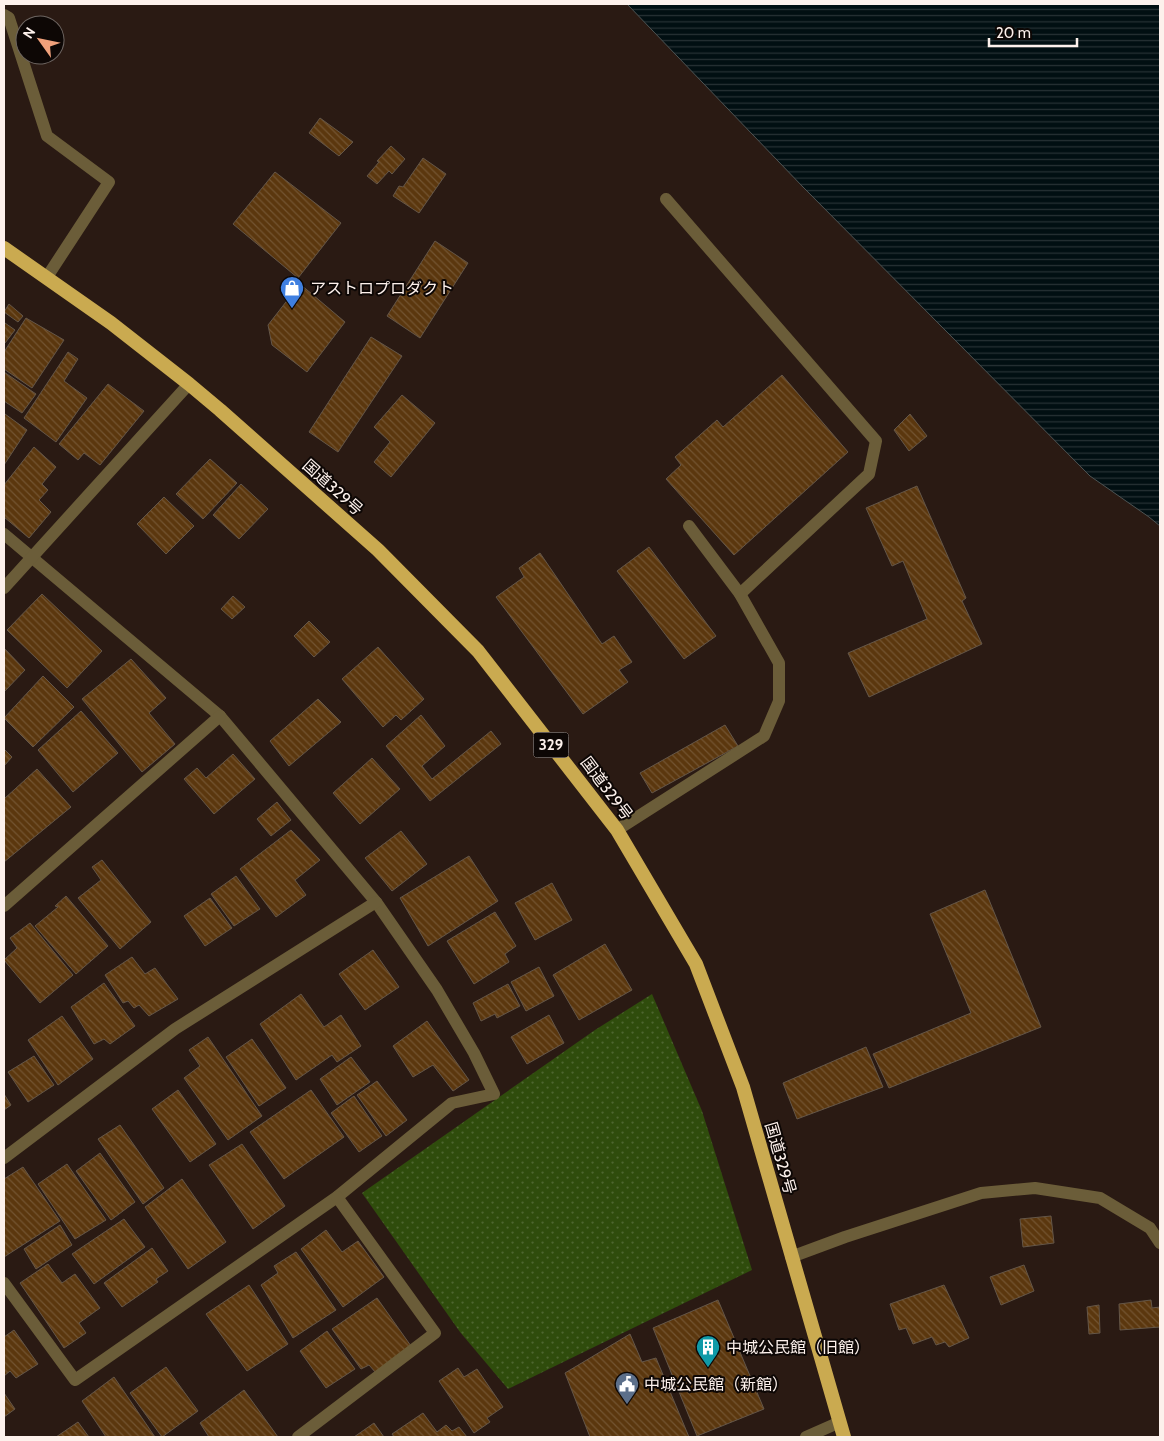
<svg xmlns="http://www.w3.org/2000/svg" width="1164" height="1441" viewBox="0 0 1164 1441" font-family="Cabin,'Noto Sans JP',sans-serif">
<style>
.park{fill:url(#park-dots)}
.water{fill:url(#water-rules);stroke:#4d5353}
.building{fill:url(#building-back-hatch);stroke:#645648}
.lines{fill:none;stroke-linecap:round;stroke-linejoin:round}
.minor{stroke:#6b5d39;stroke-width:12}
.tertiary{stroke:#6b5d39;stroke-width:12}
.trunk{stroke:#caaa50;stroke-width:14}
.labels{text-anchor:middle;stroke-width:4;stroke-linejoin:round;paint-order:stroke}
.shield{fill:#0d0705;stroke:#b5aba7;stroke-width:1}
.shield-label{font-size:15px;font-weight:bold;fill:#fdf1ec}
.poi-label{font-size:16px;fill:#fdf1ec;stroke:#0d0705;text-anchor:start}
.street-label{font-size:16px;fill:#fdf1ec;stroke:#0d0705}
</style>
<defs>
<pattern id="park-dots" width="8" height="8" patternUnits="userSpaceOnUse" patternTransform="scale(1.25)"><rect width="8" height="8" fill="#2f4c0c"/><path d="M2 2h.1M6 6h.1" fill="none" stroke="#4e6630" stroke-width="1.8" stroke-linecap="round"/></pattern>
<pattern id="water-rules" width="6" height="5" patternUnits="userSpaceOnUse" patternTransform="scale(1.25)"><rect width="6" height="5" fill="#010f12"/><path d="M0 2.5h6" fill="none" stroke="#273235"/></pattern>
<pattern id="building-back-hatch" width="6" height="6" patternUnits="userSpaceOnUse" patternTransform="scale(1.25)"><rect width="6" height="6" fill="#5b370e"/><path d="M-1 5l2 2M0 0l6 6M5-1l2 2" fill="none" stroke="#735431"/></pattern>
</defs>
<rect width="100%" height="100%" fill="#2a1a13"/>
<polygon class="park" points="652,994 702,1111 752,1270 508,1389 460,1332 362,1193 595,1030"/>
<polygon class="water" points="627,4 1160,4 1160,526 1149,517 1090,476 803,187"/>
<g class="building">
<polygon points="320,118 353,142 339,156 309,133"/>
<polygon points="391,146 405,159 392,174 389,171 377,184 367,176 379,162 377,161"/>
<polygon points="423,158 446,174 419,213 393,196 399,186 403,187"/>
<polygon points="275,172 341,223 298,278 233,224"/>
<polygon points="435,241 468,263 420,338 387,316"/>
<polygon points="300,284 345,322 307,372 272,345 268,325"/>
<polygon points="9,304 23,316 18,322 4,312"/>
<polygon points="26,318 64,340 32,388 4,369 4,352"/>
<polygon points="5,323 15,330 5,343 4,342 4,326"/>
<polygon points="371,337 402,356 338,452 309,432"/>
<polygon points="68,352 78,359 64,381 87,398 56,442 24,418"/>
<polygon points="4,372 36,394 22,413 4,401"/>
<polygon points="782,375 848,452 734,555 666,479 681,465 675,457 717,420 723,427"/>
<polygon points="108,384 144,411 100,465 84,453 78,460 59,444"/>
<polygon points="402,395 435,423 391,477 374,462 390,442 374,427"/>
<polygon points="5,414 27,430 4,465 4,415"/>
<polygon points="910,414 927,436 909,451 894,430"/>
<polygon points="34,447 56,467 42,484 48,490 39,500 51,512 29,538 4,517 4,485"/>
<polygon points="210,459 237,483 203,519 176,494"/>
<polygon points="241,484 268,509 239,539 213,515"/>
<polygon points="917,486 966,598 962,601 982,644 869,697 848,653 927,619 903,561 892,566 866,508"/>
<polygon points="164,497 194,526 166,554 137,524"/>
<polygon points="649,547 716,636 684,659 617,571"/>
<polygon points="540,553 602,644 614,636 632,662 619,670 628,682 583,714 496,597 524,577 519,568"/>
<polygon points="42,594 102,651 67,688 7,630"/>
<polygon points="233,596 245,607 232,619 221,609"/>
<polygon points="309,621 330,642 314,657 294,636"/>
<polygon points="378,647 424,699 401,720 396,715 383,727 342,679"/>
<polygon points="4,648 25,670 4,692"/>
<polygon points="131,659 166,698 149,713 175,744 142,772 82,699"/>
<polygon points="43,676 74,707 33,747 4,718"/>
<polygon points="318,699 341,722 289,766 270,741"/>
<polygon points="81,711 118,753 73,792 38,750"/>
<polygon points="421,715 445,746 422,766 432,779 491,731 501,744 430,801 386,746"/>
<polygon points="725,725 738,746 652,793 640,773"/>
<polygon points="4,749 12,757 4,766"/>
<polygon points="233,754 255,779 214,814 184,779 197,768 206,778"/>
<polygon points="372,758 400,789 360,824 333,793"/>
<polygon points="37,769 71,807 4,862 4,799"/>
<polygon points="277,802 291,820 271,836 257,819"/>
<polygon points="291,830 320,860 295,880 306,895 276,917 240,869"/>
<polygon points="401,831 427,864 392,891 365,858"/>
<polygon points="469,856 498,901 428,946 400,898"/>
<polygon points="102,860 151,922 120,949 78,898 101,880 92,867"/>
<polygon points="236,876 260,909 234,926 211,894"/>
<polygon points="552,883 572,920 535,940 515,903"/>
<polygon points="985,890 1041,1027 889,1088 873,1054 971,1013 930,914"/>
<polygon points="66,896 108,946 76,974 35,926 58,907 55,906"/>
<polygon points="210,898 232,928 205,946 184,916"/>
<polygon points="495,912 516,946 505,954 509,962 474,984 447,941"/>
<polygon points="30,923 73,975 40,1003 4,960 17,948 10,938"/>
<polygon points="605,944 632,990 579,1020 553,975"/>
<polygon points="373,950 399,987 365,1010 339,974"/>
<polygon points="132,957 145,974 155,968 178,999 149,1016 139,1005 134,1008 128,1001 123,1003 105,975"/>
<polygon points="539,967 554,996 526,1011 511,982"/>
<polygon points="104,983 135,1026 110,1044 104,1039 94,1044 71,1007"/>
<polygon points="508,984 520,1006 497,1018 495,1014 481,1021 473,1003"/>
<polygon points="301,994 324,1027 341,1015 361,1046 337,1062 332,1055 296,1080 260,1024"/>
<polygon points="549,1015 564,1043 527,1064 511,1037"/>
<polygon points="62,1016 93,1059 58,1085 28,1040"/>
<polygon points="427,1021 469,1080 453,1091 433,1065 413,1077 393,1046"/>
<polygon points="208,1037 262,1116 228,1140 184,1078 200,1066 189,1050"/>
<polygon points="252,1039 286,1088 259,1106 226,1057"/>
<polygon points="866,1047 883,1087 797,1119 783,1083"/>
<polygon points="34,1056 54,1085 28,1102 8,1072"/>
<polygon points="351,1057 370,1082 337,1105 320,1079"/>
<polygon points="377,1081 407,1120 386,1136 357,1095"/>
<polygon points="178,1090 216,1144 190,1162 152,1109"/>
<polygon points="311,1090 344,1137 284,1179 250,1132"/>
<polygon points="4,1094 11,1105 4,1110"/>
<polygon points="354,1096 382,1136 359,1152 331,1113"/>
<polygon points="120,1125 164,1188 143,1204 98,1139"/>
<polygon points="242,1144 285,1206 253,1229 209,1165"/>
<polygon points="100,1153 135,1202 111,1220 76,1171"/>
<polygon points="67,1164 106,1220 75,1239 38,1184"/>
<polygon points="23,1167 60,1221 4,1257 4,1179"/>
<polygon points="182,1179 226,1242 188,1269 145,1207"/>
<polygon points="1051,1216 1054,1243 1023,1247 1020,1219"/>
<polygon points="124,1219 145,1247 94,1284 72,1254"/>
<polygon points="60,1225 72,1245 36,1269 24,1249"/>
<polygon points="326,1230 342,1252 358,1241 384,1277 343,1307 301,1249"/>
<polygon points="152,1248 168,1271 156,1279 158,1282 122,1307 104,1283"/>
<polygon points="296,1252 336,1310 293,1338 261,1285 278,1273 274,1266"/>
<polygon points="48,1264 62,1283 75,1274 100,1308 79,1323 86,1333 64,1348 20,1283"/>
<polygon points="1024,1265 1034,1291 1001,1305 990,1277"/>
<polygon points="249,1285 288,1344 247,1371 206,1314"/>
<polygon points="944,1285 969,1338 949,1347 945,1342 936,1345 932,1337 913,1344 906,1328 899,1330 890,1304"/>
<polygon points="377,1298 411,1346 376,1373 369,1365 361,1369 332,1329"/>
<polygon points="718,1300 764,1409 697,1436 653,1328"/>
<polygon points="1151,1300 1152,1308 1160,1307 1160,1327 1120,1330 1119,1304"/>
<polygon points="1099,1305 1100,1333 1089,1334 1087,1307"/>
<polygon points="14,1330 38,1364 16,1378 10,1371 4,1376 4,1337"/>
<polygon points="327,1331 355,1369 326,1388 300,1351"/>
<polygon points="630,1334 642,1362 656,1358 689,1437 590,1437 565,1373"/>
<polygon points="166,1367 198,1411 162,1437 130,1393"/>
<polygon points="458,1368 464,1377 477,1369 503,1407 487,1418 490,1422 474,1433 439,1381"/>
<polygon points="114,1377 155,1437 106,1437 82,1401"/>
<polygon points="244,1390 278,1437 209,1437 200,1423"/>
<polygon points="4,1393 15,1409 4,1417"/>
<polygon points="423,1413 437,1432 446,1425 452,1431 459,1427 467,1437 394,1437 392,1434"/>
<polygon points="78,1422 89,1437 56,1437"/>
<polygon points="374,1423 384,1437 354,1437"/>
</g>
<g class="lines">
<g class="minor">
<polyline points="4,15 9,18 47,136 109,182 47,277"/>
<polyline points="666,199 876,441 869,474 740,594"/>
<polyline points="4,534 220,716 376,902 437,990 474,1053 494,1094 452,1103 337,1197 75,1380 4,1283"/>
<polyline points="4,588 189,384"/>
<polyline points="617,830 764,736 779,701 779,663 740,594 689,526"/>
<polyline points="4,906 220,716"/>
<polyline points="4,1158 175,1029 376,902"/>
<polyline points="298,1437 435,1333 337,1197"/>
<polyline points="806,1437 840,1422"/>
</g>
<polyline class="tertiary" points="791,1257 845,1237 981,1193 1035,1188 1100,1198 1150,1228 1160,1243"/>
<polyline class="trunk" points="4,248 111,323 189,384 220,410 378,550 478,651 617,830 696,964 743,1087 844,1437"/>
</g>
<defs>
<g id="shop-pin" transform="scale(1.25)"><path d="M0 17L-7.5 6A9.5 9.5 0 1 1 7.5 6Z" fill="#3f7fe0" stroke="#0d0705"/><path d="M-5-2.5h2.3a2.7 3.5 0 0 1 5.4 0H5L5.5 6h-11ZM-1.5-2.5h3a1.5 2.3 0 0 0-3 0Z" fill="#fff"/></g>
<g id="building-pin" transform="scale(1.25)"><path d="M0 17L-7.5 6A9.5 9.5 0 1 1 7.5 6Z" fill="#0f9aa8" stroke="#0d0705"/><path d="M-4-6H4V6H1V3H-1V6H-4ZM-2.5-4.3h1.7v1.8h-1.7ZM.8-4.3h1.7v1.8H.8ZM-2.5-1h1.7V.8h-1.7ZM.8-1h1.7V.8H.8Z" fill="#fff"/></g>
<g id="civic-pin" transform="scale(1.25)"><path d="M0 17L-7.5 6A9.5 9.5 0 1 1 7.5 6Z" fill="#5c6f8a" stroke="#0d0705"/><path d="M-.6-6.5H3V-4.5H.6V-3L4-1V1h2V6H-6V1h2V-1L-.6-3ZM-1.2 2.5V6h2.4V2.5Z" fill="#fff"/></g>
</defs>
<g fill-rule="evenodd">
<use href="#shop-pin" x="292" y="288"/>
<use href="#building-pin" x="708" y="1347"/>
<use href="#civic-pin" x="627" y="1384"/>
</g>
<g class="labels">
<rect class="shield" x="533.5" y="732.5" width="35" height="25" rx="4"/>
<g class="shield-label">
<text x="551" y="750">329</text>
</g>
<g class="poi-label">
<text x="310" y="294">アストロプロダクト</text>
<text x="726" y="1353">中城公民館（旧館）</text>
<text x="644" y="1390">中城公民館（新館）</text>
</g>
<g class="street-label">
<text transform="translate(333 487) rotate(42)" y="6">国道329号</text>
<text transform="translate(607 788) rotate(53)" y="6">国道329号</text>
<text transform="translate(781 1158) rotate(74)" y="6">国道329号</text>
</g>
</g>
<rect width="1164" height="1441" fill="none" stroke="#fdf1ec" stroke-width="10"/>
<g transform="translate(40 40) rotate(303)"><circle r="24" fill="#0d0705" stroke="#6d6561"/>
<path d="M0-4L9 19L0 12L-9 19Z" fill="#f1a17b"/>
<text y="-8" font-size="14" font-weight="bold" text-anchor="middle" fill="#fdf1ec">N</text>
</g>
<path d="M989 38v8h88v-8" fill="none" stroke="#fdf1ec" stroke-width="2.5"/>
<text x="996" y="38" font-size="15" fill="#fdf1ec" stroke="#0d0705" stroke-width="4" paint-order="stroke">20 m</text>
</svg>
